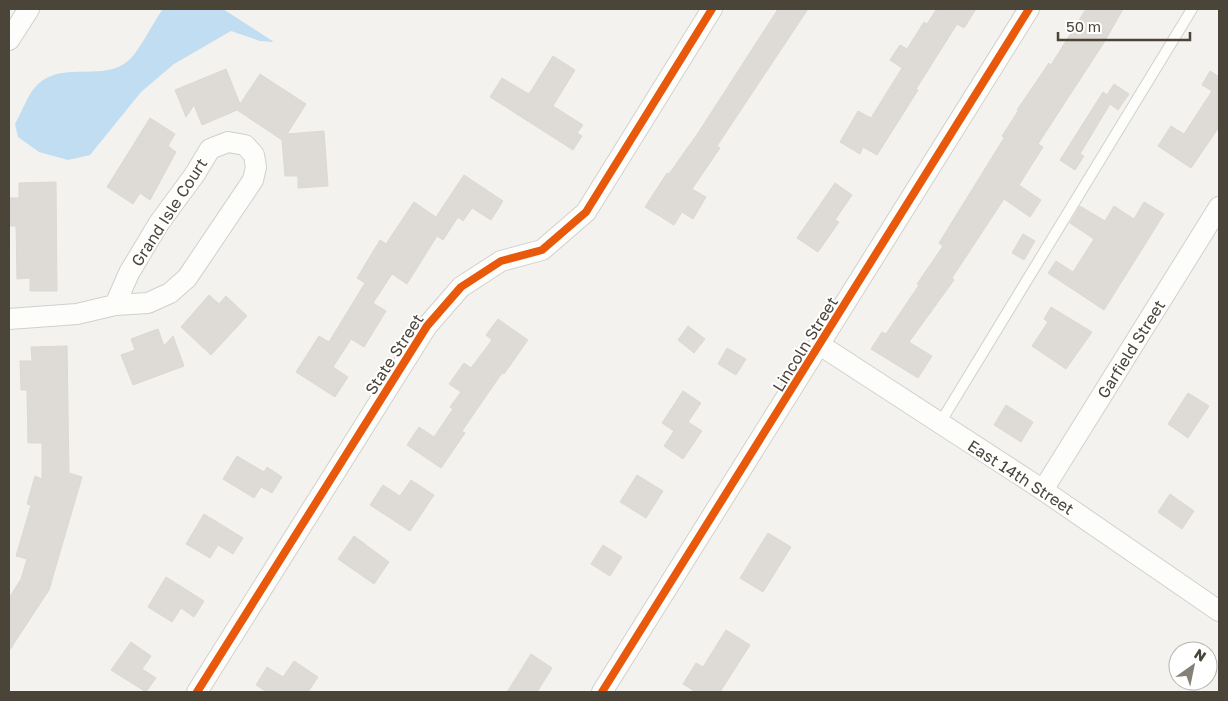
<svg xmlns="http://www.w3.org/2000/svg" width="1228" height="701" viewBox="0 0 1228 701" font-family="'Golos Text',sans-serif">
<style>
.water{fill:#c0ddf1}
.building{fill:#dedbd6;stroke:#dcd9d4}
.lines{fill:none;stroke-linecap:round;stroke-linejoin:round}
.service-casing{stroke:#d2d0cb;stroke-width:12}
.minor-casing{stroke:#d2d0cb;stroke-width:22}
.service{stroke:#fdfdfc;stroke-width:10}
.minor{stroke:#fdfdfc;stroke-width:20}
.cycleway-casing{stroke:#fff;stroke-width:11}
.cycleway{stroke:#e8590c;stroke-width:8}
.labels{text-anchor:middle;stroke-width:4;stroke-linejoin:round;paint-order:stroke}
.street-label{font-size:16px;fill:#4b4439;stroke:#fff}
</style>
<rect width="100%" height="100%" fill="#f4f2ee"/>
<path class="water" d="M163 9H223L274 42 260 41 231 31 174 64 141 92 90 155 68 160 39 152 18 137 15 124C22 112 28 93 38 84 65 60 104 83 129 60 138 53 154 21 163 9Z"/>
<g class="building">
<polygon points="778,9 808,9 717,146 720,148 692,189 706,197 693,219 682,212 674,225 645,207 667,173 669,174 698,133"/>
<polygon points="933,9 976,9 964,28 957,24 916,89 918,90 877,155 863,147 860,154 840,142 858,111 871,118 902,68 890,60 900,45 907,49 924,22 927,24 936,10"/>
<polygon points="1086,9 1123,9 1105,41 1038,144 1043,147 1019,185 1041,200 1030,217 1004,199 952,278 954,280 909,342 932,356 918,378 871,349 882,332 886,334 919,285 917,284 943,246 939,243 1004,138 1002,136 1018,111 1017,110 1049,63 1051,65"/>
<polygon points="553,56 575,70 553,106 583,125 577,133 582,136 573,150 490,97 502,78 529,94"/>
<polygon points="226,69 240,104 260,74 306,104 287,134 324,131 328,186 298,188 298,176 285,176 282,140 237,110 202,125 194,105 186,117 175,90"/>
<polygon points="1210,71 1219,77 1219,127 1191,168 1158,146 1171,126 1184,134 1212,91 1202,85"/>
<polygon points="1114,84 1129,94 1118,110 1110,104 1080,154 1084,156 1075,170 1060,160 1103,92 1107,95"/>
<polygon points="150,118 175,134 168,146 176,152 150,200 140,193 133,204 107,187"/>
<polygon points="464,175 503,201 491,220 472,208 463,221 458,217 443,240 437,236 407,284 392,274 373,303 386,311 364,347 351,339 333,367 348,377 335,397 296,372 319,336 329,342 365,283 357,278 380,240 386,244 414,202 436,217"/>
<polygon points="56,182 57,291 30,291 30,278 17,279 16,226 9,226 9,198 19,198 19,183"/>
<polygon points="835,183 852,195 835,220 839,222 818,252 797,238"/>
<polygon points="1144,202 1164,214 1104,310 1048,273 1056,261 1073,272 1094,239 1070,223 1080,206 1105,221 1114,206 1134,219"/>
<polygon points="1023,234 1035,241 1024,260 1012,253"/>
<polygon points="209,295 219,304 226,296 247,316 211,355 181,327"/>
<polygon points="1051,307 1092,332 1066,369 1032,346 1048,322 1044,319"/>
<polygon points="498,319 528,340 504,374 502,373 462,431 465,433 441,468 407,445 419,427 434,437 453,409 450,407 461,392 449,384 464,363 471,368 492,340 486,335"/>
<polygon points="688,326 705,339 694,353 678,340"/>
<polygon points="158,329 164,346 173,336 184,366 133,385 121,355 135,350 131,339"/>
<polygon points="67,346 69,473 82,477 49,590 9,651 9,598 21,579 27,559 16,556 31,505 27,504 35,476 42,479 42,443 28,443 27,390 21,390 20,361 32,361 31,347"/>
<polygon points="727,348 746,359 736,375 718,364"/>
<polygon points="683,391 701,403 688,422 702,431 683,459 664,446 674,431 662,423"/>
<polygon points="1188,393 1209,406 1188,438 1168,424"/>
<polygon points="1006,405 1033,422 1021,442 994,425"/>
<polygon points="237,456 264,472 267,467 282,477 272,493 261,487 254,498 223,479"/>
<polygon points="637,475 663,491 646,518 620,502"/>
<polygon points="411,480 434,495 410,531 370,505 383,485 400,496"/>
<polygon points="1170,494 1194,511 1182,529 1158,512"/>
<polygon points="204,514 243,538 233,554 218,545 210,558 186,544"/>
<polygon points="768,533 791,547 763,592 740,578"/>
<polygon points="354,536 389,562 374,584 338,559"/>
<polygon points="603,545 622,557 610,576 591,564"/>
<polygon points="166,577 204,601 194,617 181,608 172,622 148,607"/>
<polygon points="726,630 750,645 720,692 696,692 683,684 696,663 703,667"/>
<polygon points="131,642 151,656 142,669 156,678 146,692 111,670"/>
<polygon points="531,654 552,668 537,692 507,692"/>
<polygon points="294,661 318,677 308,692 267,692 256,685 267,667 283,677"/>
</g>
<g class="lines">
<g class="service-casing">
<polyline id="service" points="940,423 1192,9"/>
</g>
<g class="minor-casing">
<g id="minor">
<polyline points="9,40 29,9"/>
<polyline points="9,319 77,314 115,305 148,303 170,293 187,278 253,180 256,167 254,155 245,145 228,142 210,149 195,174 159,223 129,273 115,305"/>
<polyline points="820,345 1043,490 1219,611"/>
<polyline points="1043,490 1219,207"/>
<polyline points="197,692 427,326 461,287 501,261 542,250 586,212 712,9"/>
<polyline points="602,692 1029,9"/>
</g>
</g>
<use href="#service" class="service"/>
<use href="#minor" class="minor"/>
<g class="cycleway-casing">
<g id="cycleway">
<polyline points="197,692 427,326 461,287 501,261 542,250 586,212 712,9"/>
<polyline points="602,692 1029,9"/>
</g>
</g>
<use href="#cycleway" class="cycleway"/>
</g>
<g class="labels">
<g class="street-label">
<text transform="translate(169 212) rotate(-57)" y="6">Grand Isle Court</text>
<text transform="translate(805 344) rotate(-58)" y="6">Lincoln Street</text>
<text transform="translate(1131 349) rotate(-58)" y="6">Garfield Street</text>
<text transform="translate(394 354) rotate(-57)" y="6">State Street</text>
<text transform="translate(1021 477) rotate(33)" y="6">East 14th Street</text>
</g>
</g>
<rect width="1228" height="701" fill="none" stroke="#4b4439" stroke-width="20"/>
<g transform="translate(1193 666) rotate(33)"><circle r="24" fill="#ffffff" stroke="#b7b4b0"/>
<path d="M0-4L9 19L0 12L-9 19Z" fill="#868178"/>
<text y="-8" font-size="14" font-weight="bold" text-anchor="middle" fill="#4b4439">N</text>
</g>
<path d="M1058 32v8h132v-8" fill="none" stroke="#4b4439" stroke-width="2.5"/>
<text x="1066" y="32" font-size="15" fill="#4b4439" stroke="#ffffff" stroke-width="4" paint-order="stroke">50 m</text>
</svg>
